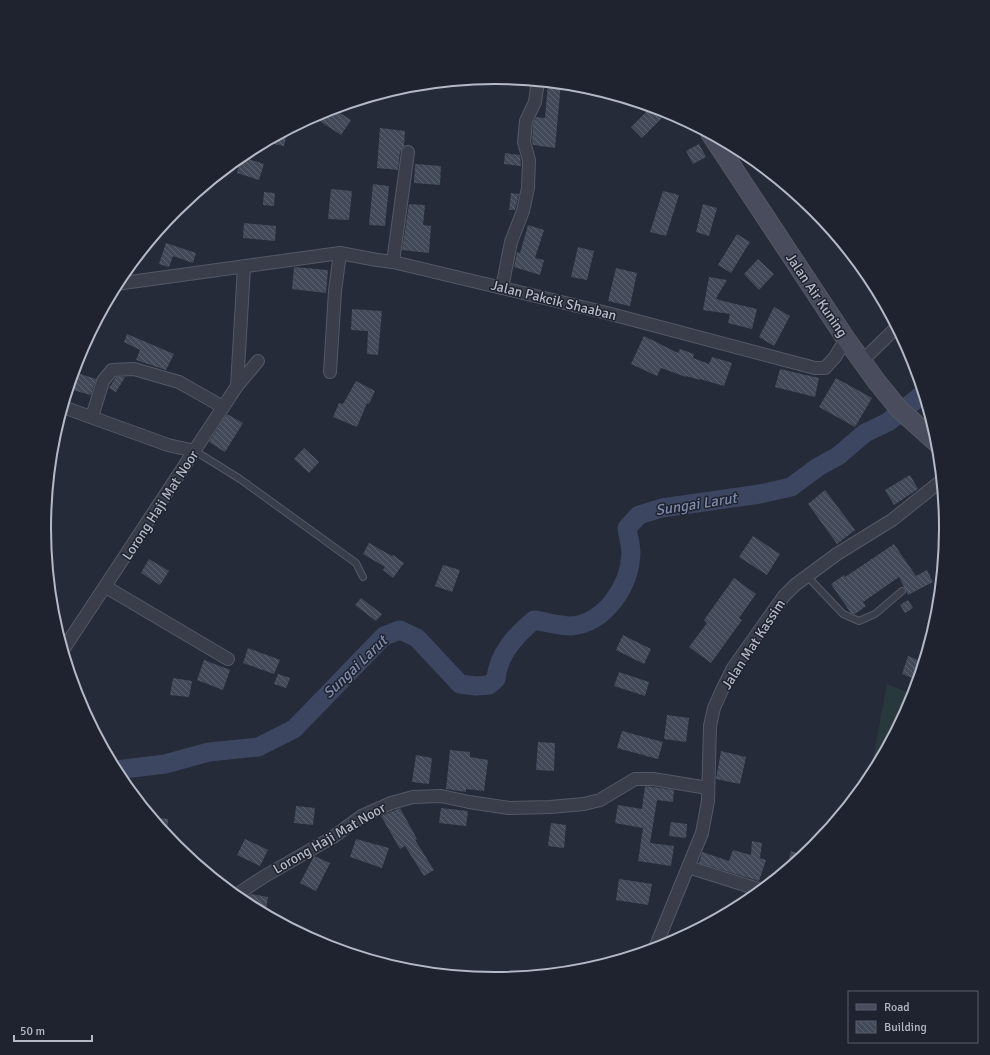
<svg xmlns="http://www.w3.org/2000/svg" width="990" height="1055" viewBox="0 0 990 1055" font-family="Signika,sans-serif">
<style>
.green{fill:#29383c}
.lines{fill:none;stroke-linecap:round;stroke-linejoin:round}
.river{stroke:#3d4661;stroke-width:19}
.building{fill:url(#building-back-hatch)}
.service-casing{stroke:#545965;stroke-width:8}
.minor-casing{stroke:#545965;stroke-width:14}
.secondary-casing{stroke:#545965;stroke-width:20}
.service{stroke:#393e4a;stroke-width:6}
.minor{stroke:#393e4a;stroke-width:12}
.secondary{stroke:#484c5d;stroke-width:18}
.labels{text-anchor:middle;stroke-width:3;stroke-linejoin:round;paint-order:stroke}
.street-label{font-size:14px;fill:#b5b9c6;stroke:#1e232f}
.water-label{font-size:15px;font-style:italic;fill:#7f8baa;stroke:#1e232f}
.rim{fill:none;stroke:#b5b9c6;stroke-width:2}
</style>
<defs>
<pattern id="building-back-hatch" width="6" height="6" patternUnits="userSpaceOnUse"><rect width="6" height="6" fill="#424959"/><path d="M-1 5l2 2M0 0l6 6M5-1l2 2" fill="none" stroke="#5b616f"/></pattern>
</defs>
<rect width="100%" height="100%" fill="#262b3a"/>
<polygon class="green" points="887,684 913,695 869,780"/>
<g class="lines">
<path class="river" d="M116 770 165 764 209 752 258 747 294 729 384 636 400 630 417 638 460 684 476 686 489 685 496 679C498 654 516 635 534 620 547 622 559 626 571 626 606 623 630 585 631 553 631 545 628 536 627 528L639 515 662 508 760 494 791 487 818 467 838 456 865 433 888 422 923 394"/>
</g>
<g class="building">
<polygon points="548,82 561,83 555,148 533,145 532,141 533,123 536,117 545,118"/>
<polygon points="652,106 669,111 642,138 631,127"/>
<polygon points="332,108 351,120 341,135 312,116"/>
<polygon points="380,128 405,131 404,146 400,152 398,170 377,168"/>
<polygon points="288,129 284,146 264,142 283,132"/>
<polygon points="699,144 706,157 693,164 686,151"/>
<polygon points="505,153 520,155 521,166 504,164"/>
<polygon points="242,157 264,164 259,180 237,173"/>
<polygon points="415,164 441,166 440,185 414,183"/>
<polygon points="373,184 389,186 385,226 369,225"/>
<polygon points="331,189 352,191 349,220 328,219"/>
<polygon points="663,191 679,195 666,236 650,232"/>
<polygon points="264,192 275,193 274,206 263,205"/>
<polygon points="511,193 519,194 515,210 509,210"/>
<polygon points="409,204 425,205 423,225 431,226 429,253 402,250"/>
<polygon points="703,204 717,208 709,236 696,232"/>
<polygon points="244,223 276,226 275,241 243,238"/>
<polygon points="528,225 544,230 535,258 544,260 540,275 514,267 517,252 520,253"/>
<polygon points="737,234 750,242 731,273 718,265"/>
<polygon points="166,243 196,253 193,263 173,256 169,267 159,264"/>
<polygon points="578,247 594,251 587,280 571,277"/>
<polygon points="758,259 774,274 759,290 744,274"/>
<polygon points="294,267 328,270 326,293 292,289"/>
<polygon points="616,268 637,273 630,306 608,301"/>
<polygon points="709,277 727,280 716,298 719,300 757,309 752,329 728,323 730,314 703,310"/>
<polygon points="774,307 790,316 774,346 759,337"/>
<polygon points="352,309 382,311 378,355 367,354 368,331 351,330"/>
<polygon points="127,334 174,354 166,370 136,360 140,350 124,342"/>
<polygon points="644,336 678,353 680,349 694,354 693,358 709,364 712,357 732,363 724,386 700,379 700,380 686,376 686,377 661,368 657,376 631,364"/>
<polygon points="780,369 819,378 815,397 775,387"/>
<polygon points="77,373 96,379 91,395 72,390"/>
<polygon points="116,377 125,377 116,392 109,388"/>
<polygon points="836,378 872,398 855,427 819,407"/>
<polygon points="356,381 375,391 369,404 367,403 357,427 333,417 339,403 343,404"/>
<polygon points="227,414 243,423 225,452 209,442"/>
<polygon points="304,448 319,462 309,473 294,459"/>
<polygon points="910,475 918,489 894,505 885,490"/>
<polygon points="825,490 855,530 837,544 808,504"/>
<polygon points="753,536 780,554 767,575 739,557"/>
<polygon points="369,543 392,556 393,555 404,563 393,578 383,570 385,567 363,554"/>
<polygon points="894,544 916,576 927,570 933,582 908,595 899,577 863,602 866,606 855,614 851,613 831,584 844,575 845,577"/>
<polygon points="149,559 169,571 160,585 141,573"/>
<polygon points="443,565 460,570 452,592 435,586"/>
<polygon points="734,578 756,594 739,618 742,620 711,663 689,647 707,623 704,620"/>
<polygon points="361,598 382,614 376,621 355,605"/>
<polygon points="908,600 913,608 905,613 900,605"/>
<polygon points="623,635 651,649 644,664 616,650"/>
<polygon points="248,648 280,660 274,674 243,663"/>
<polygon points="908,656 923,662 918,680 902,674"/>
<polygon points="204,660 230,670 223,690 197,680"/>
<polygon points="619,672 649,682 645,696 614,686"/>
<polygon points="278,674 290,678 286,688 274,684"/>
<polygon points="173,678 192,681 189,697 170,695"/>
<polygon points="667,715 689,718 686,742 664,739"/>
<polygon points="622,731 663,742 658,759 617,748"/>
<polygon points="538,742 555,743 554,771 536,770"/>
<polygon points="450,750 470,752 470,757 488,760 484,791 466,789 466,792 446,789"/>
<polygon points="721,751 746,757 740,784 716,779"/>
<polygon points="416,755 432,758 429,784 412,782"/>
<polygon points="645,786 674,790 673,802 657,800 650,843 674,846 671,866 638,861 643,828 615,823 618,805 642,809"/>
<polygon points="296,806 315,808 313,825 294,823"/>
<polygon points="400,808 417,839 415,840 434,870 424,876 405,846 400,849 381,816"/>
<polygon points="441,808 468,811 466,826 439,823"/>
<polygon points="152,817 168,819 167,835 158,825"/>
<polygon points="671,822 687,824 686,838 669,836"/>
<polygon points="551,823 566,825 564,848 548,846"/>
<polygon points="245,839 268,850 260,866 237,855"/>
<polygon points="356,839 389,848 382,868 350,857"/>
<polygon points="752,841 762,843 760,858 766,860 759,881 699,863 702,852 729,861 733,850 751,855"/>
<polygon points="791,851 803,855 786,870"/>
<polygon points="314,856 330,863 316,891 300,883"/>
<polygon points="619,879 652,884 648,905 616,900"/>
<polygon points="251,894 268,897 266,910 254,908 245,903 246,897"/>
</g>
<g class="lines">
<g class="service-casing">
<g id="service">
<polyline points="195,451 240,479 356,563 363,577"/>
<polyline points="806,575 843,614 859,621 875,614 902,591"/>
</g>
</g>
<g class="minor-casing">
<g id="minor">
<polyline points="393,262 408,152"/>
<polyline points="116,284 340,253 377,260 393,262 607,313 815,368 825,368 835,357 846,339"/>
<polyline points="502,288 511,242 523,211 528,188 529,160 524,142 526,121 535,102 538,81"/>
<polyline points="862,361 897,327"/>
<polyline points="330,372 335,291 340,253"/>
<polyline points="237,386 244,267"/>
<polyline points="63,407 168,445 195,451"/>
<polyline points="92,417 103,381 112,370 134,369 179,382 223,407"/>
<polyline points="106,587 228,659"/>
<polyline points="63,650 237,386 258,361"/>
<polyline points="688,867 761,890"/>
<polyline points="236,895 265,876 333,837 362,816 391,803 413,797 441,796 469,802 509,808 550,807 584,804 600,800 635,779 653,779 708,788"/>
<polyline points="655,948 702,833 708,801 710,726 714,708 722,690 733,668 784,596 795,585 837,554 892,520 941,481"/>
</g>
</g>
<g class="secondary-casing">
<polyline id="secondary" points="710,133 846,339 877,382 899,409 938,444"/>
</g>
<use href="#service" class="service"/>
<use href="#minor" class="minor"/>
<use href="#secondary" class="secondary"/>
</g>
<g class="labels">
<g class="street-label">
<text transform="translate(817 295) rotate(56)" y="5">Jalan Air Kuning</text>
<text transform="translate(554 300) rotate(14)" y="5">Jalan Pakcik Shaaban</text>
<text transform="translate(160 505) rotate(-57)" y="5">Lorong Haji Mat Noor</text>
<text transform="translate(753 644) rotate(-57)" y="5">Jalan Mat Kassim</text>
<text transform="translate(329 838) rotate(-30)" y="5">Lorong Haji Mat Noor</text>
</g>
<g class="water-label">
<text transform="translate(696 504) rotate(-9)" y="5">Sungai Larut</text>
<text transform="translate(355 667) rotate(-44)" y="5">Sungai Larut</text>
</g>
</g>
<path d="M0 0H990V1055H0ZM51 528a444 444 0 1 1 888 0a444 444 0 1 1-888 0Z" fill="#1e232f" fill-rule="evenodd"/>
<path class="rim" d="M51 528a444 444 0 1 1 888 0a444 444 0 1 1-888 0Z"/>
<rect x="848" y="991" width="130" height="52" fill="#1e232f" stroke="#5a5f6b"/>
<rect x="856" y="1004" width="20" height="6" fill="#484c5d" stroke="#5a5f6b"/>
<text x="884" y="1011" font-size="12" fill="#b5b9c6">Road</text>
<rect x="856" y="1021" width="20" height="12" fill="url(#building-back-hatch)" stroke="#5a5f6b"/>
<text x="884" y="1031" font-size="12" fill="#b5b9c6">Building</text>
<path d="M14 1035v6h78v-6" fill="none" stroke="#b5b9c6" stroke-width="2"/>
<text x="20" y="1035" font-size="12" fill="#b5b9c6" stroke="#1e232f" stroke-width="3" paint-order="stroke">50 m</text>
</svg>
